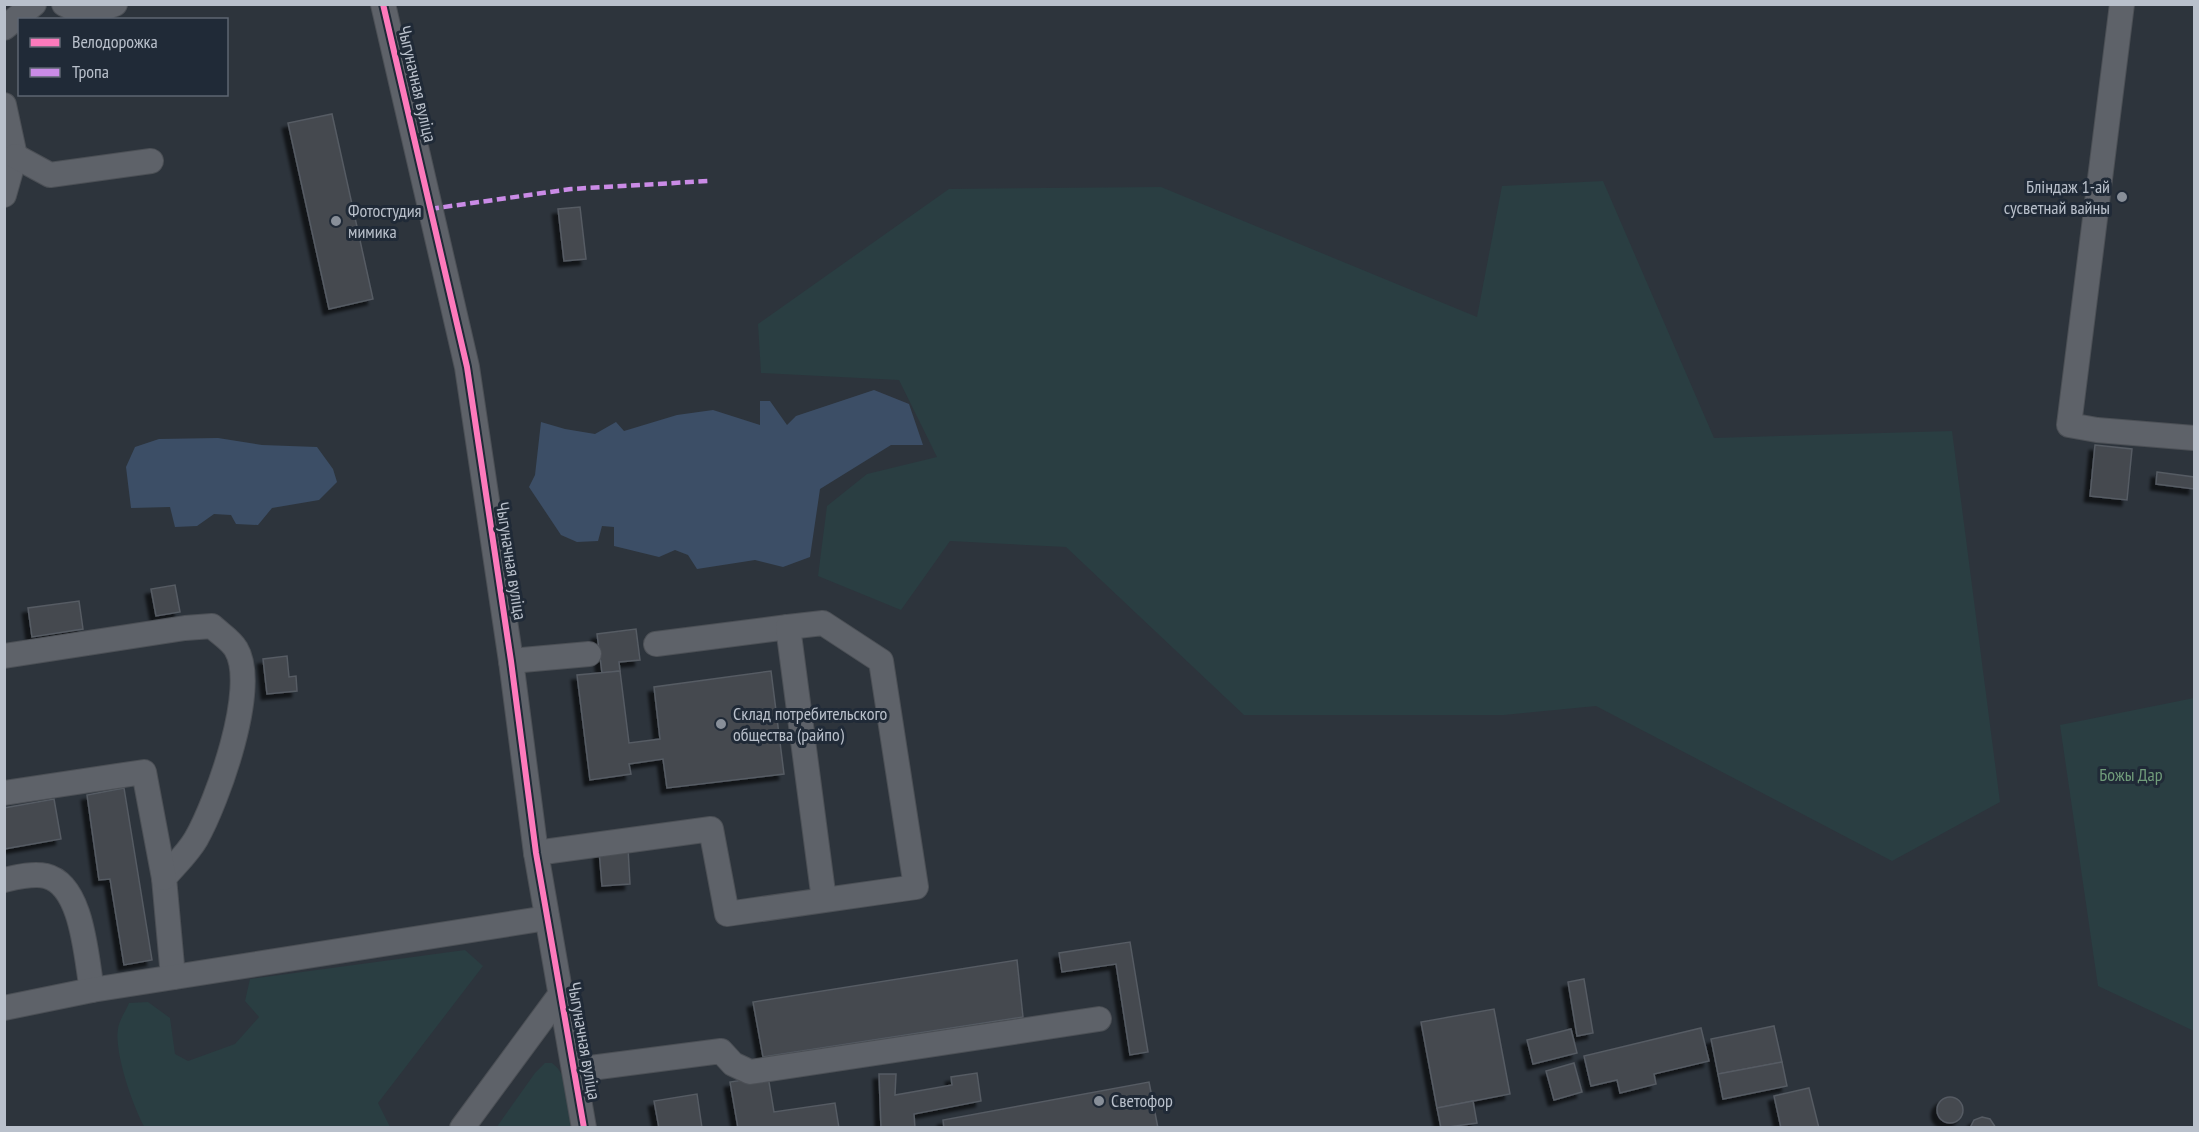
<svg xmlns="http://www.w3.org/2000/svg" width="2199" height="1132" viewBox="0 0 2199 1132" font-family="'PT Sans Narrow',sans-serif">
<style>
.green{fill:#2a3e42}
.water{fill:#3c4e66}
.building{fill:#444950;stroke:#565b63;stroke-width:1.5;filter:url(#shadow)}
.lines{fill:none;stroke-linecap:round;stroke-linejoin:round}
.minor-casing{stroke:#4c5056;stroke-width:26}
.minor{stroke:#5e6269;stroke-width:24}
.quiet{stroke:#ca8be6;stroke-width:4.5;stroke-dasharray:9 4.5;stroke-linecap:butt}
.cycleway-casing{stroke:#202a37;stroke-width:10}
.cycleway{stroke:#fd7abc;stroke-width:6}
.poi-dot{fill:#888f99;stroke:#202a37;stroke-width:2}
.labels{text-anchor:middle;stroke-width:6;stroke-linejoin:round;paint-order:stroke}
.street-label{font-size:18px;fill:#b9c0cb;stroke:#202a37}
.poi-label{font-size:18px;fill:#b9c0cb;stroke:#202a37;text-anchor:start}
.park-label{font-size:18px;fill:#709c7a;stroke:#202a37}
</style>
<defs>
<filter id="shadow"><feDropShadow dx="-5.5" dy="5.5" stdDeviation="1.5" flood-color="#0009"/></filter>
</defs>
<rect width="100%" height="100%" fill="#2d343c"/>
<g class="green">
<polygon points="1603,181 1714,438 1952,431 2000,802 1892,861 1596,706 1504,715 1244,715 1066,547 950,541 901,610 818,576 827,506 867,474 937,457 899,380 761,373 758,324 949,189 1161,187 1477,317 1502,186"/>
<polygon points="2194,698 2194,1031 2098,986 2060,725"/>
<path d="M465 950 483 966 378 1103 390 1127 145 1128C133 1107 114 1052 118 1029 119 1020 126 1011 129 1003L148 1002 170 1018 175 1054 188 1061 235 1044 259 1017 245 1001 250 979Z"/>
<path d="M545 1063H552C570 1076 569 1106 572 1127L496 1128 535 1073Z"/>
</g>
<g class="water">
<polygon points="874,390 909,404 923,445 891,445 820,489 810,557 783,567 755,560 697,569 688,555 675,550 659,557 614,546 614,527 602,526 598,541 577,542 561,535 529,487 535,475 541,422 565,429 595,434 616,422 624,431 677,415 713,410 760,425 760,401 770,401 787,425 796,416"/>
<polygon points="218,438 262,445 317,447 333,469 337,482 319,500 272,508 258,525 236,524 231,515 214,514 197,526 175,527 170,507 131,508 126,467 135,447 159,439"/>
</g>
<g class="building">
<polygon points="332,114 373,299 329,309 288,123"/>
<polygon points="580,207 586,259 564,261 558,209"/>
<polygon points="2095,445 2132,449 2127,500 2090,496"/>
<polygon points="2157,472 2194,477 2194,489 2156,484"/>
<polygon points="175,585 180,612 156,616 151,589"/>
<polygon points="79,601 83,629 32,637 28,608"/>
<polygon points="636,629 640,660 619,662 620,671 602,673 597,634"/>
<polygon points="287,656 289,677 296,676 297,691 267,694 263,659"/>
<polygon points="620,671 629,743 660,739 654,687 771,671 784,774 667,788 663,759 629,764 631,774 590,780 577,675"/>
<polygon points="124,788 152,960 124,965 110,879 99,880 87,795"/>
<polygon points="54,799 61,839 4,849 4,808"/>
<polygon points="628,848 630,884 602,886 599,850"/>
<polygon points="1130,942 1148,1052 1130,1055 1116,964 1062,972 1059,953"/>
<polygon points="1017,960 1023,1017 763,1057 753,1002"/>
<polygon points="1584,979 1593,1033 1577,1036 1568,982"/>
<polygon points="1494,1009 1510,1094 1437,1108 1421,1022"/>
<polygon points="1774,1026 1782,1062 1718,1074 1711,1039"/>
<polygon points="1701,1028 1709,1061 1654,1074 1656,1084 1620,1093 1617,1080 1591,1086 1584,1056"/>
<polygon points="1571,1029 1577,1053 1533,1064 1527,1040"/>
<polygon points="1782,1062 1787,1086 1723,1099 1718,1074"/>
<polygon points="1574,1063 1582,1092 1554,1100 1546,1071"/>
<polygon points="977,1073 981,1101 914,1114 915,1128 881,1128 879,1074 896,1074 895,1095 952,1085 951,1077"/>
<polygon points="768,1076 774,1112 835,1103 839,1128 738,1128 730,1082"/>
<polygon points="1149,1082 1158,1128 944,1128 943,1120"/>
<polygon points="1809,1088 1819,1128 1781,1128 1774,1096"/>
<polygon points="697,1094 702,1128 659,1128 654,1101"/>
<circle cx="1950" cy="1110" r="13"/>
<polygon points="1473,1101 1477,1123 1441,1128 1437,1108"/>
<polygon points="1982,1117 1990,1119 1996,1128 1970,1128 1974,1120"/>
</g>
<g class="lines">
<g class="minor-casing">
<g id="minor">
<polyline points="64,4 85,14 115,4"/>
<polyline points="383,4 467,367 511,661 536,853 584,1128"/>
<polyline points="2122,4 2069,425 2097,430 2194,438"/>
<polyline points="4,28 34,4"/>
<polyline points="4,105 15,156 4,195"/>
<polyline points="15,156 50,175 151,161"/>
<polyline points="656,644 788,627"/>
<path d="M4 656 185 628 212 626C219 633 231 640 236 649 259 687 217 802 196 839 188 853 174 866 164 878L173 977"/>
<polyline points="511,661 589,654"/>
<polyline points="4,793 144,772 164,878"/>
<polyline points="536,853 711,829 727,914 916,887 881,661 823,623 788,627 824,900"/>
<path d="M4 880C17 877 33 873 46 876 83 885 86 958 92 990"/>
<polyline points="4,1008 92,990 547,918"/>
<polyline points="575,1070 721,1051 733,1064 750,1072 1099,1019"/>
<polyline points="462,1128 560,995"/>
</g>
</g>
<use href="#minor" class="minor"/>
<polyline class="quiet" points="430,209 571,189 708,181"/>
<g class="cycleway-casing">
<polyline id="cycleway" points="383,4 467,367 511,661 536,853 584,1128"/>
</g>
<use href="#cycleway" class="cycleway"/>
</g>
<g class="poi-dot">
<circle cx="2122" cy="197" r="6"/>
<circle cx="336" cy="221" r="6"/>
<circle cx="721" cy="724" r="6"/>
<circle cx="1099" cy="1101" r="6"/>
</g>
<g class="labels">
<g class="street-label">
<text transform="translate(417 84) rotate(77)" y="6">Чыгуначная вуліца</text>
<text transform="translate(511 561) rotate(81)" y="6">Чыгуначная вуліца</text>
<text transform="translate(584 1041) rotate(80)" y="6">Чыгуначная вуліца</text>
</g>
<g class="poi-label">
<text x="2110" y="193" text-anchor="end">Бліндаж 1-ай<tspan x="2110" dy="21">сусветнай вайны</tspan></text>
<text x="348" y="217">Фотостудия<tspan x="348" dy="21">мимика</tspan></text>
<text x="733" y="720">Склад потребительского<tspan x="733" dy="21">общества (райпо)</tspan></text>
<text x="1111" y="1107">Светофор</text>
</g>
<g class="park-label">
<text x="2131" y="781">Божы Дар</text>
</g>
</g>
<rect width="2199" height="1132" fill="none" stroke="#b9c0cb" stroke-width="12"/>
<rect x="18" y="18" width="210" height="78" fill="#202a37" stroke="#5d6672" stroke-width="1.5"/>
<rect x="30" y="38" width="30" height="9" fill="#fd7abc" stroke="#5d6672" stroke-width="1.5"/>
<text x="72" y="48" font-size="18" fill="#b9c0cb">Велодорожка</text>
<rect x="30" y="68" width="30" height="9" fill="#ca8be6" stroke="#5d6672" stroke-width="1.5"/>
<text x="72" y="78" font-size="18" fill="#b9c0cb">Тропа</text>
</svg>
